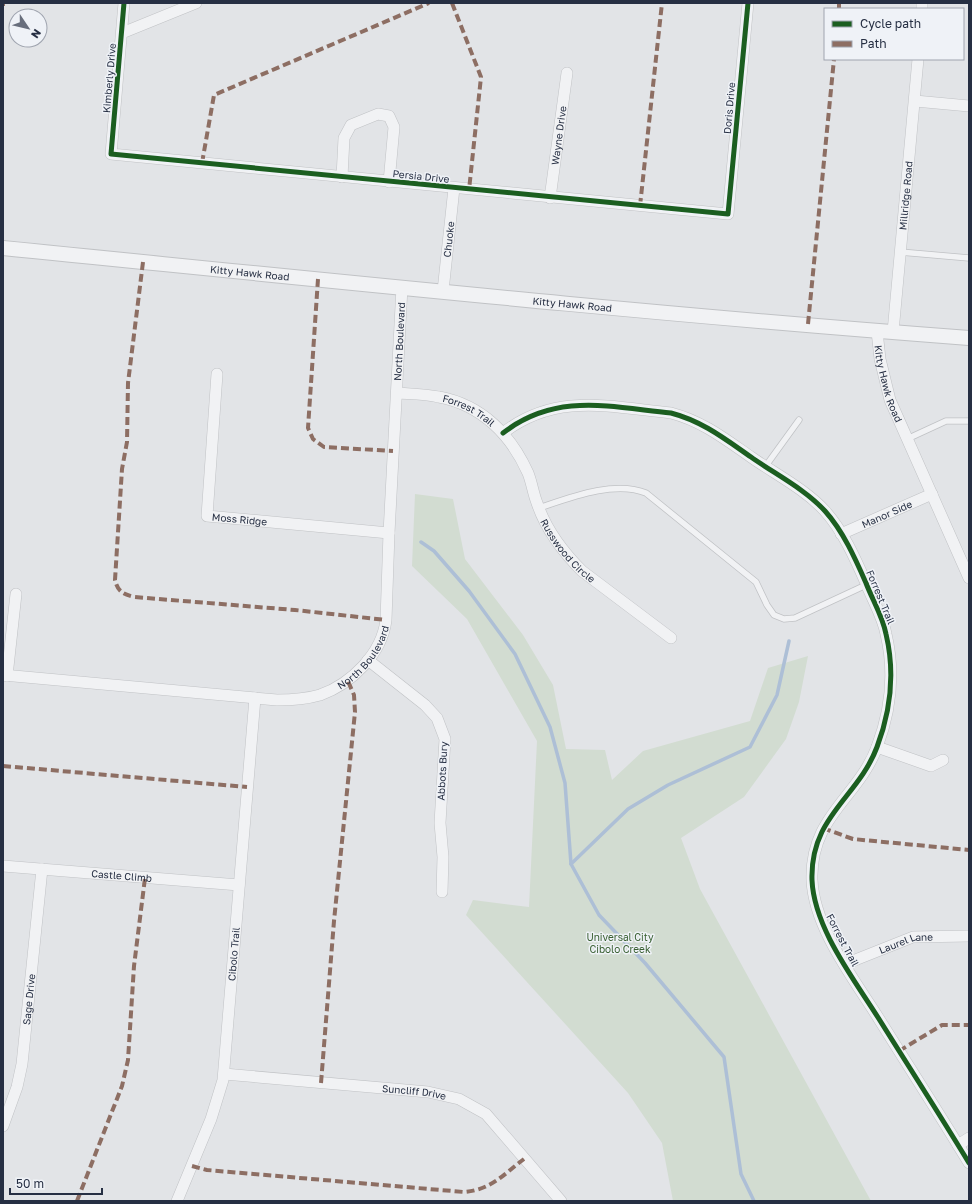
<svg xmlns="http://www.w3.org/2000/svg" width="972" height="1204" viewBox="0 0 972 1204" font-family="'Golos Text',sans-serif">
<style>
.green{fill:#d2dcd1}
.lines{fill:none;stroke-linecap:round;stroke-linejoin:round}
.stream{stroke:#adbfd6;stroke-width:3.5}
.service-casing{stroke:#c0c2c5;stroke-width:7}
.minor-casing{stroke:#c0c2c5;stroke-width:12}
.tertiary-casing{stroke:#c0c2c5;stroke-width:16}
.service{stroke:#f1f2f4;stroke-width:5.5}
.minor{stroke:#f1f2f4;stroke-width:11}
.tertiary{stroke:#f1f2f4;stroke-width:14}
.quiet{stroke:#8d6e63;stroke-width:4;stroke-dasharray:8 4;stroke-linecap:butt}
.cycleway-casing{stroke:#eff2f7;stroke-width:8}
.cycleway{stroke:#1b5e20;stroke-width:5}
.labels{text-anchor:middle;stroke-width:3;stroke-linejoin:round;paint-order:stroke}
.street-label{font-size:10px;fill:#262f43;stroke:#eff2f7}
.park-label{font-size:10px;fill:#396032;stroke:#eff2f7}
</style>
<rect width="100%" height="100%" fill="#e2e4e7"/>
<polygon class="green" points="415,494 453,499 465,559 523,635 553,685 566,749 605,750 612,780 643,751 750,721 768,668 808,656 799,702 786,739 744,797 681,838 700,889 871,1201 673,1201 662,1143 628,1093 466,915 473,900 529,907 537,741 467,619 412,566"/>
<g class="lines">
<g class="stream">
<polyline points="421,542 434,551 469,591 515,654 550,727 565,783 571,864 599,915 645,963 724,1057 741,1174 754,1201"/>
<polyline points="571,864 628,809 668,785 750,747 777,695 789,641"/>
</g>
<g class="service-casing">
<g id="service">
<polyline points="900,252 969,258"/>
<polyline points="907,439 946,421 969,421"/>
<polyline points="765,467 799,420"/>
<path d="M539 508C569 498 614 480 646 493L756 582 767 605 774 615 784 619 795 618 866 585"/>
</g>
</g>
<g class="minor-casing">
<g id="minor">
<polyline points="124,3 111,154 728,214 748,3"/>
<polyline points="922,9 922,3"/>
<polyline points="122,33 196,3"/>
<polyline points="915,101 969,106"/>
<polyline points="342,177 344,138 351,125 378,114 389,116 394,127 389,182"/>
<path id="s1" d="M550 198 567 73"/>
<path id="s2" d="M443 291 454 188"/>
<path id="s3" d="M877 331 880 359 890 400 969 578"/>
<path id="s4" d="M893 332 918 59"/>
<path id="s5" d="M217 374 207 516 389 533"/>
<path id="s6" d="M397 393C411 394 425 394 439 397 482 405 511 435 528 473 532 483 533 493 537 503 546 530 562 551 582 571L671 638"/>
<path d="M503 433C556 392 610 407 671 413 702 421 725 439 751 457 775 474 805 489 825 511 843 531 855 558 866 583 872 599 883 617 886 634 895 672 891 710 877 747 858 798 810 816 812 880 814 928 854 979 879 1019 909 1067 940 1115 969 1163"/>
<path id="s7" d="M841 534 932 494"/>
<polyline points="368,660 425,705 437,718 445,739 440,823 443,857 442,892"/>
<path id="s8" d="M3 675 277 700C292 700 306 699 320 695 351 684 382 654 386 620L389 533 402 287"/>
<polyline points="7,676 16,594"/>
<polyline points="877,747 931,766 943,760"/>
<path id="s9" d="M3 866 239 885"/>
<path id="s10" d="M845 964 913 937 969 936"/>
<path id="s11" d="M224 1074 428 1092 459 1099 486 1114 561 1201"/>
<path id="s12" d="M3 1126 17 1087 22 1064 42 869"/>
<polyline points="958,1145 969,1138"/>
<path id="s13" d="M177 1201 211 1119 223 1080 255 698"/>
</g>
</g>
<g class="tertiary-casing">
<g id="tertiary">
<path id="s14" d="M3 248C325 280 647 314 969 338"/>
</g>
</g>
<use href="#service" class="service"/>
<use href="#minor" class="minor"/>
<use href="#tertiary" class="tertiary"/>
<g class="quiet">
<polyline points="452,3 481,77 469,190"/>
<polyline points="3,6 3,3"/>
<polyline points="839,9 839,3"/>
<polyline points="202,163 214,95 429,3"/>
<polyline points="640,206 662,3"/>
<path d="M143 262 128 383 127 442 122 469 115 580C118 592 123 594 134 597L295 610 386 620"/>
<polyline points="318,279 308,428 313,439 324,447 393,451"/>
<polyline points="808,324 834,59"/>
<polyline points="3,766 247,787"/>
<polyline points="823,828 853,839 969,850"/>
<polyline points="899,1051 942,1025 969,1025"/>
<polyline points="321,1083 334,921 355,712 354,695 347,679"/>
<path d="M192 1166 207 1170 464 1192C491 1190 504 1174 524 1159"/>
<polyline points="77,1201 122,1086 128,1060 134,966 145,878"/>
</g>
<g class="cycleway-casing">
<g id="cycleway">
<polyline points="124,3 111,154 728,214 748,3"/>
<path d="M503 433C556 392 610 407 671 413 702 421 725 439 751 457 775 474 805 489 825 511 843 531 855 558 866 583 872 599 883 617 886 634 895 672 891 710 877 747 858 798 810 816 812 880 814 928 854 979 879 1019 909 1067 940 1115 969 1163"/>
</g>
</g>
<use href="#cycleway" class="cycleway"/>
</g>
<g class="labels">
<g class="street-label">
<text transform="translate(109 78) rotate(-85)" y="4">Kimberly Drive</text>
<text transform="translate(729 108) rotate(-85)" y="4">Doris Drive</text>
<text dy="4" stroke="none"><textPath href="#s1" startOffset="63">Wayne Drive</textPath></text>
<text transform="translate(421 176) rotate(6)" y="4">Persia Drive</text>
<text dy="4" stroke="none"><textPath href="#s4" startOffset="137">Millridge Road</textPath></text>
<text dy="4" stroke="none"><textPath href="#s2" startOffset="52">Chuoke</textPath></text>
<text dy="4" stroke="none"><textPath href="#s14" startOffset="248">Kitty Hawk Road</textPath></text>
<text dy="4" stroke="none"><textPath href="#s14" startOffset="572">Kitty Hawk Road</textPath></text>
<text dy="4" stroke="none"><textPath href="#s8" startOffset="702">North Boulevard</textPath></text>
<text dy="4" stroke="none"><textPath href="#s3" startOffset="54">Kitty Hawk Road</textPath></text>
<text dy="4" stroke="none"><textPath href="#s6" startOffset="75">Forrest Trail</textPath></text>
<text dy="4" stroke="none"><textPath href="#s7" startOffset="50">Manor Side</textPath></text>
<text dy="4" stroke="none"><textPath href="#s5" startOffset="175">Moss Ridge</textPath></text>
<text dy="4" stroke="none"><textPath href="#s6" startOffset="253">Russwood Circle</textPath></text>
<text transform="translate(881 597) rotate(67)" y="4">Forrest Trail</text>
<text dy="4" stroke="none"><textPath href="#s8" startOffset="378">North Boulevard</textPath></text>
<text transform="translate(442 771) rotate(-87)" y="4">Abbots Bury</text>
<text dy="4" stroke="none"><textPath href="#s9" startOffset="119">Castle Climb</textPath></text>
<text transform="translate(843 940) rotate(62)" y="4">Forrest Trail</text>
<text dy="4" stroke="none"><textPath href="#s10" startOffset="65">Laurel Lane</textPath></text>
<text dy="4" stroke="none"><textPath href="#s13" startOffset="256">Cibolo Trail</textPath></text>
<text dy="4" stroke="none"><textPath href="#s12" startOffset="130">Sage Drive</textPath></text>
<text dy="4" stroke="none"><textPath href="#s11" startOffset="191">Suncliff Drive</textPath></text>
</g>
<g class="park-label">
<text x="620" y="941">Universal City<tspan x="620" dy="12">Cibolo Creek</tspan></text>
</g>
</g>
<rect width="972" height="1204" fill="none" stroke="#262f43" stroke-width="8"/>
<rect x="824" y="8" width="140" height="52" fill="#eff2f7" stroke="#9fa4af"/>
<rect x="832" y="21" width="20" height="6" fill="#1b5e20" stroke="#9fa4af"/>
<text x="860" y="28" font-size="12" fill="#262f43">Cycle path</text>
<rect x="832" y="41" width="20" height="6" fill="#8d6e63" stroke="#9fa4af"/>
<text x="860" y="48" font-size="12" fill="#262f43">Path</text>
<g transform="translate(28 28) rotate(125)"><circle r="19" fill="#eff2f7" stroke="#9fa4af"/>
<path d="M0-3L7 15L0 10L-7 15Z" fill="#686e7c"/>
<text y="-6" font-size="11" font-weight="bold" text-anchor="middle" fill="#262f43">N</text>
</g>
<path d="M10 1188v6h92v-6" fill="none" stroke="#262f43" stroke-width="2"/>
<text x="16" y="1188" font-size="12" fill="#262f43" stroke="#eff2f7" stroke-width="3" paint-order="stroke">50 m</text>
</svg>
